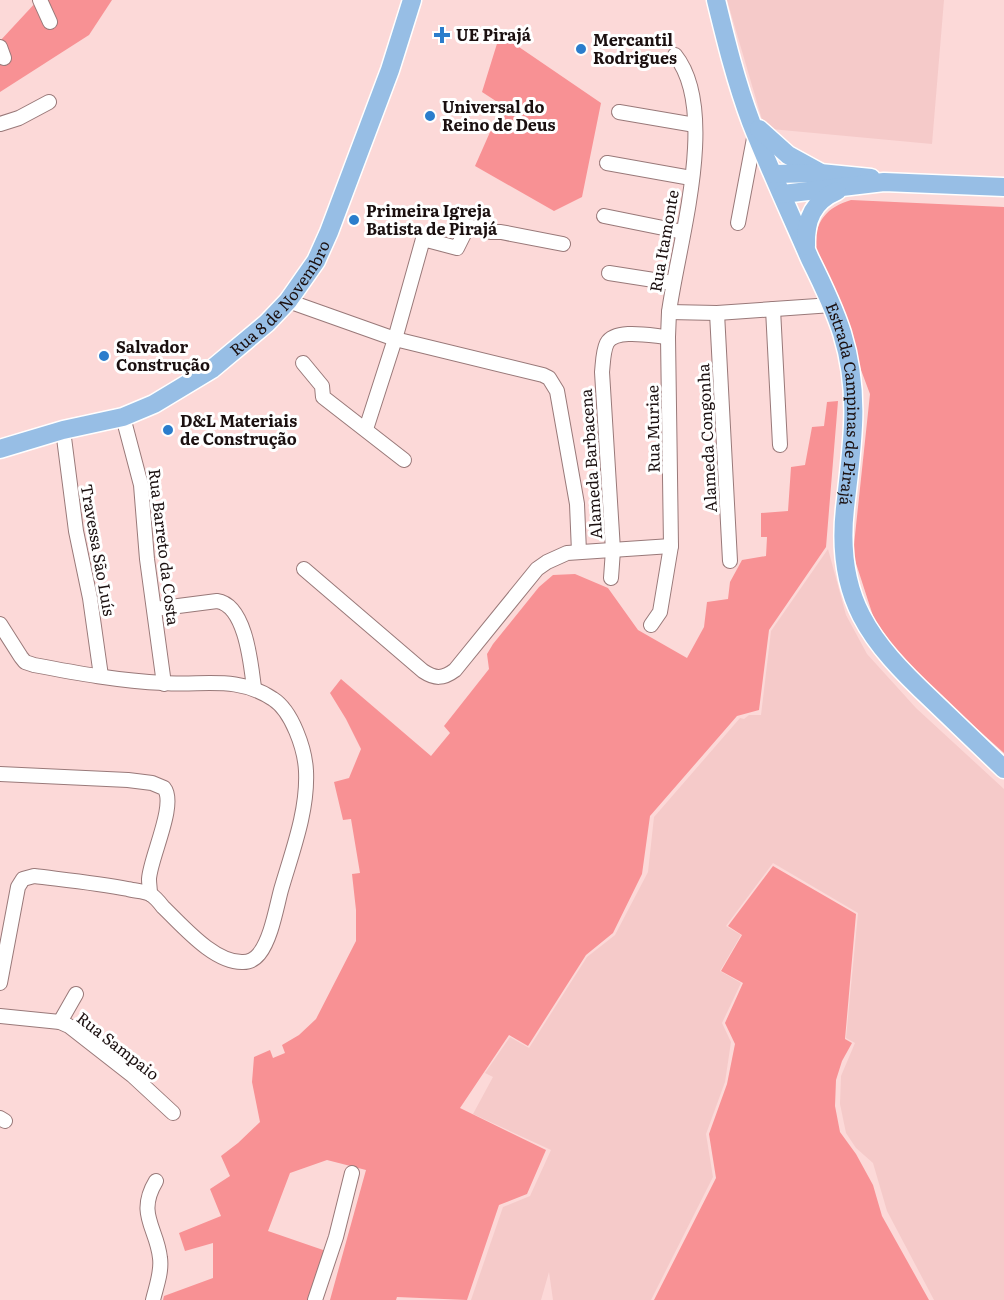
<svg xmlns="http://www.w3.org/2000/svg" width="1004" height="1300" viewBox="0 0 1004 1300" font-family="Literata,serif">
<style>
.built{fill:#f5cac9}
.forest{fill:#f89194}
.lines{fill:none;stroke-linecap:round;stroke-linejoin:round}
.minor-casing{stroke:#997979;stroke-width:16}
.major-casing{stroke:#fff;stroke-width:21}
.minor{stroke:#fff;stroke-width:14}
.major{stroke:#97bee5;stroke-width:18}
.poi-dot{fill:#2b7dcc;stroke:#fff;stroke-width:2}
.labels{text-anchor:middle;stroke-width:6;stroke-linejoin:round;paint-order:stroke}
.poi-label{font-size:16px;font-weight:bold;fill:#1b1010;stroke:#fff;text-anchor:start}
.street-label{font-size:16px;fill:#1b1010;stroke:#fff}
</style>
<rect width="100%" height="100%" fill="#fcd9d8"/>
<g class="built">
<polygon points="727,0 944,0 932,144 771,129 763,123"/>
<polygon points="828,549 846,615 867,654 916,708 1004,789 1004,1300 934,1300 887,1211 873,1163 856,1148 846,1133 840,1104 841,1076 855,1043 846,1038 858,913 773,863 726,926 741,935 720,971 741,983 722,1023 731,1042 725,1082 706,1134 713,1177 651,1300 553,1300 549,1272 541,1300 471,1300 503,1207 530,1196 551,1150 473,1114 493,1077 485,1073 510,1037 529,1048 587,957 615,935 648,872 654,817 740,718 744,719 749,715 761,715 771,631"/>
</g>
<g class="forest">
<polygon points="38,0 112,0 89,35 0,92 0,41"/>
<polygon points="500,34 601,103 582,197 554,211 475,166 502,105 482,92"/>
<path d="M851 200 1004 207V753L910 669 874 619 853 554 870 394 815 247C815 221 827 207 851 200Z"/>
<polygon points="838,401 826,547 769,630 759,710 737,716 650,816 642,874 613,933 586,955 528,1046 509,1035 460,1108 546,1150 527,1194 499,1205 467,1300 397,1297 396,1300 330,1300 366,1170 327,1160 290,1173 268,1231 326,1251 310,1300 163,1300 164,1296 213,1278 213,1243 185,1251 179,1233 221,1216 210,1189 230,1176 221,1156 238,1143 260,1122 252,1082 254,1057 270,1050 273,1058 285,1053 282,1045 299,1035 316,1019 356,941 356,910 352,874 360,873 351,819 343,820 334,782 349,778 361,749 346,719 330,693 341,679 431,756 450,733 444,726 489,669 487,654 493,644 539,587 553,575 575,574 608,588 638,630 687,658 704,627 707,602 728,599 730,582 742,560 766,556 767,537 761,537 761,513 788,511 791,467 805,465 812,427 824,426 827,402"/>
<polygon points="773,866 856,914 845,1039 852,1043 842,1061 836,1080 835,1106 840,1132 856,1154 873,1185 882,1216 929,1300 654,1300 716,1178 709,1134 727,1084 735,1044 725,1023 743,983 721,971 742,935 728,926"/>
</g>
<g class="lines">
<g class="minor-casing">
<g id="minor">
<polyline points="40,0 50,22"/>
<polyline points="0,47 4,58"/>
<polyline points="619,112 695,125"/>
<polyline points="0,124 19,118 49,102"/>
<polyline points="607,163 691,178"/>
<polyline points="604,216 683,232"/>
<polyline points="738,223 755,133"/>
<polyline points="609,273 673,283"/>
<polyline points="288,301 395,339 543,375 549,378 557,391 577,504 579,552"/>
<polyline points="773,309 780,445"/>
<polyline points="669,312 717,313 832,305"/>
<polyline points="717,313 730,561"/>
<polyline points="303,363 322,386 323,397 404,460"/>
<polyline points="123,417 141,485 147,559 164,684"/>
<polyline points="366,429 395,339 423,239 457,248 468,226 491,232 501,232 563,244"/>
<polyline points="63,430 76,531 90,598 101,676"/>
<path d="M304 569 423 671C435 679 443 679 455 670L537 569 547 562 567 553 671 546"/>
<path d="M611 578 613 550 602 372C603 363 603 351 607 343 616 328 652 336 668 337"/>
<path d="M155 609 217 601C246 605 251 665 254 688"/>
<path d="M0 624 21 657 25 662 34 665C76 673 120 681 164 683 203 686 237 675 273 699 292 711 305 749 306 771 308 811 292 852 281 890 276 909 271 939 259 954 255 959 250 962 243 962 214 963 183 926 163 907 160 903 155 897 150 894 145 891 135 891 128 889 97 883 66 880 34 876L23 879 18 887 0 983"/>
<path d="M651 625 660 612 671 546 668 337 669 312C678 244 720 111 675 55"/>
<path d="M0 774 128 780 152 783 164 788C177 804 150 858 149 879 149 884 150 889 150 894"/>
<polyline points="0,1016 60,1022 69,1026 133,1076 173,1113"/>
<polyline points="60,1022 76,994"/>
<polyline points="0,1118 5,1121"/>
<path d="M153 1300C156 1287 162 1272 160 1258 157 1228 136 1214 156 1181"/>
<polyline points="315,1300 336,1237 352,1173"/>
</g>
</g>
<g class="major-casing">
<g id="major">
<path id="s1" d="M716 0C726 41 736 82 751 122 769 168 790 213 810 259 822 283 834 308 842 333 861 394 852 446 845 508 835 598 870 642 932 700 956 723 980 746 1004 769"/>
<polyline points="759,129 788,155 819,172"/>
<polyline points="774,174 820,173 871,178"/>
<polyline points="783,194 884,182 1004,187"/>
<path d="M806 246C805 220 813 201 837 191"/>
<path id="s2" d="M0 449 63 430 123 417 154 404 212 369 267 323 288 301 316 261 329 232 390 70 412 0"/>
</g>
</g>
<use href="#minor" class="minor"/>
<use href="#major" class="major"/>
</g>
<g class="poi-dot">
<path d="M439 26h6v6h6v6h-6v6h-6v-6h-6v-6h6z"/>
<circle cx="581" cy="49" r="6"/>
<circle cx="430" cy="116" r="6"/>
<circle cx="354" cy="220" r="6"/>
<circle cx="104" cy="356" r="6"/>
<circle cx="168" cy="430" r="6"/>
</g>
<g class="labels">
<g class="poi-label">
<text x="456" y="41">UE Pirajá</text>
<text x="593" y="46">Mercantil<tspan x="593" dy="18">Rodrigues</tspan></text>
<text x="442" y="113">Universal do<tspan x="442" dy="18">Reino de Deus</tspan></text>
<text x="366" y="217">Primeira Igreja<tspan x="366" dy="18">Batista de Pirajá</tspan></text>
<text x="116" y="353">Salvador<tspan x="116" dy="18">Construção</tspan></text>
<text x="180" y="427">D&amp;L Materiais<tspan x="180" dy="18">de Construção</tspan></text>
</g>
<g class="street-label">
<text transform="translate(664 241) rotate(-80)" y="6">Rua Itamonte</text>
<text dy="6" stroke="none"><textPath href="#s2" startOffset="328">Rua 8 de Novembro</textPath></text>
<text dy="6" stroke="none"><textPath href="#s1" startOffset="428">Estrada Campinas de Pirajá</textPath></text>
<text transform="translate(653 429) rotate(-91)" y="6">Rua Muriae</text>
<text transform="translate(707 438) rotate(-93)" y="6">Alameda Congonha</text>
<text transform="translate(591 464) rotate(-94)" y="6">Alameda Barbacena</text>
<text transform="translate(164 547) rotate(83)" y="6">Rua Barreto da Costa</text>
<text transform="translate(98 550) rotate(80)" y="6">Travessa São Luís</text>
<text transform="translate(118 1046) rotate(38)" y="6">Rua Sampaio</text>
</g>
</g>
</svg>
